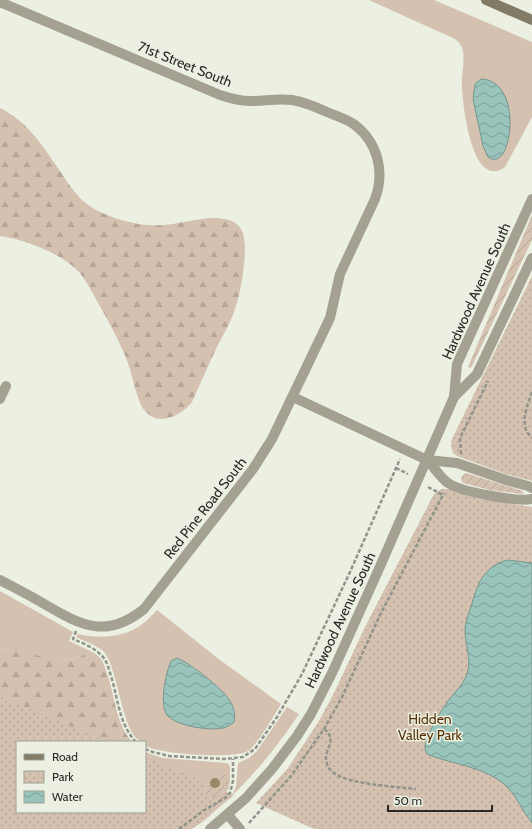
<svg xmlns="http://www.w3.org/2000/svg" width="532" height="829" viewBox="0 0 532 829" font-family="Cabin,sans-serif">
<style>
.grass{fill:#d4c1b0}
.forest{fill:url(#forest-firs)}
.park{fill:url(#park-dots)}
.garden{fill:url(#garden-furrows)}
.water{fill:url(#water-waves);stroke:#77968e}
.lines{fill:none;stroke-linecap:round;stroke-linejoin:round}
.path{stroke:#91948a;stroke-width:2.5;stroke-dasharray:4 2;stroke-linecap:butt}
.minor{stroke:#a5a192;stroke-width:10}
.tertiary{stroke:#a5a192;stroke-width:10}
.secondary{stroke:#827b66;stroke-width:10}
.tree{fill:#9a8868}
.labels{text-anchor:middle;stroke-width:3;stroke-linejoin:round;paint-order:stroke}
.street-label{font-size:14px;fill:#292a25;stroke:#ebf0e2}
.park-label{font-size:14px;fill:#583204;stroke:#ebf0e2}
</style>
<defs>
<pattern id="forest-firs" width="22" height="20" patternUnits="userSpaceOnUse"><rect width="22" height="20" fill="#d4c1b0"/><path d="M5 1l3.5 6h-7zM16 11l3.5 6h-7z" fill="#b6a697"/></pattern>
<pattern id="park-dots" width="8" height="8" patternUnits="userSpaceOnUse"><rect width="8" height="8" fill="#d4c1b0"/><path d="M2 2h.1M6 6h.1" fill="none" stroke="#b6a697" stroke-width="1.8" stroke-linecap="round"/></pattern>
<pattern id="garden-furrows" width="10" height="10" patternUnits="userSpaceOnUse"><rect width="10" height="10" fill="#d4c1b0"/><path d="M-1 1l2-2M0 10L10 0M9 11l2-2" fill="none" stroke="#b6a697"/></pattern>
<pattern id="water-waves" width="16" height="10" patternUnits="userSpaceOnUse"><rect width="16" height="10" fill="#99c4bb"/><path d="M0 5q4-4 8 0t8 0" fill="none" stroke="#7d9f98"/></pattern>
</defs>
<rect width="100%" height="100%" fill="#ebf0e2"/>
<g class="grass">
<path d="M369 0H434L532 42V117L505 167C472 191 463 106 462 88 461 76 465 63 463 51 462 46 459 42 455 39Z"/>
<path d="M0 591 73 632 69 641 88 650C69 673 25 651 0 649Z"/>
<path d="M157 610 220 660 281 704C274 715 258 744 248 751 235 759 179 754 163 751 156 750 151 748 145 746V742C122 742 119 668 104 652 97 645 85 642 76 637L78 634C98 639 123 638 141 625 147 621 152 615 157 610Z"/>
<path d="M287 707 299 714C275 750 248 783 215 811 206 819 197 829 184 829L232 796 236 786 238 763 249 758 257 751Z"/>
<path d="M145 752 163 758 227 763 230 766C230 775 231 784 227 792L229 784 221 776V785L219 788 203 789 103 829 145 812Z"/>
</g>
<g class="forest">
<path d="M0 108C27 121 43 146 60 171 70 186 79 201 96 210 117 220 140 227 163 225 180 224 197 218 214 218 224 218 236 220 241 229 250 243 241 293 235 309 231 322 223 335 217 347 208 366 200 384 192 402 181 416 159 427 145 411 138 404 132 375 128 363 121 344 111 326 101 308 94 296 88 283 79 272 61 253 26 240 0 236Z"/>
<path d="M0 649C8 650 17 651 25 652 46 657 72 669 88 650 93 652 98 655 101 659 105 665 106 672 109 679 115 701 117 724 132 742H17V812L0 829Z"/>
</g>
<g class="park">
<path d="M532 276V481L506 474 457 456C451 452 450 446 452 439Z"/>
<polygon points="442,489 449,489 476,498 532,507 532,829 314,829 256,803 288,768 319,721 333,695 365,627 433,496 436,492"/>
<polygon points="0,697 109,742 17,742 17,812 145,812 145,757 234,795 192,829 0,829"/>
</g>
<g class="garden">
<polygon points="532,215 532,240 471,368 468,367"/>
<polygon points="466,473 523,491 523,494 490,490 463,483 461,480 462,476"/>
<path d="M222 774H225C239 790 214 808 203 790L205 787 216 789 220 787 221 776Z"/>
</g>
<g class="water">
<path d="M481 79C525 80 512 176 488 157L483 146 473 99 475 84Z"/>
<path d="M508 560 532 563V823C523 812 517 797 507 787 489 768 453 764 429 755 426 753 425 751 425 748 424 739 440 712 446 704 452 694 463 686 467 674 472 660 465 645 465 631 465 623 468 615 471 607 477 585 483 566 508 560Z"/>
<path d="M177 658C190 663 223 689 230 701 234 708 236 715 234 722 230 725 227 727 223 728 209 731 176 726 167 715 159 704 166 672 171 661Z"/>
</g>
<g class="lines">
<g class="path">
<path d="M532 392C527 407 518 426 532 438"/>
<polyline points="461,454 460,438 488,381"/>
<polyline points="396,468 408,474"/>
<polyline points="428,487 443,495"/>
<path d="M76 631 73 639C82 643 93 647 100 654 106 659 108 666 110 673 118 696 118 723 136 742"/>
<path d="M324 729C338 739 325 748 326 760 327 765 329 770 334 773 348 784 397 787 416 789"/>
<polyline points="145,749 153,752 169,756 224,759 243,757 255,749 277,717 302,674 350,572 400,459"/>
<polyline points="249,823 291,776 324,729 342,697 381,613 444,493"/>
<polyline points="179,829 203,811 225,798 230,793 233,781 233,759"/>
</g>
<g class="minor">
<path d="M0 2 220 95C229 98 240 101 250 101 264 101 278 98 292 100 305 102 316 107 327 112 336 116 347 119 355 125 378 143 385 172 375 199L340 274 330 318 272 439 253 469 144 609C107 639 82 626 46 605 31 596 15 588 0 580"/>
<polyline points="293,397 427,460 457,463 506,480 528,486 532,488"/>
<polyline points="0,399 6,386"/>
<path d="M427 460C434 467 440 477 448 483 461 492 517 502 532 499"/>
<polyline points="228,815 240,829"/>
</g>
<g class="tertiary">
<polyline points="454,397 477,374 532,258"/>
<polyline points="210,829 246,798 272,769 297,736 311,714 333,671 378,571 454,397 457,364 532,199"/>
</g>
<polyline class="secondary" points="486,0 532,20"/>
</g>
<circle class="tree" cx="215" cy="783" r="5"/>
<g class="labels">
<g class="street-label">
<text transform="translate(185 64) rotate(22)" y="5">71st Street South</text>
<text transform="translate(476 291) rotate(-66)" y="5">Hardwood Avenue South</text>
<text transform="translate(205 508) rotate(-52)" y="5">Red Pine Road South</text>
<text transform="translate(340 620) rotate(-65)" y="5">Hardwood Avenue South</text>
</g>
<g class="park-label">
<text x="430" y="724">Hidden<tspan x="430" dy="16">Valley Park</tspan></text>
</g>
</g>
<rect x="16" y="741" width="130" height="72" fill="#ebf0e2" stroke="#9da196"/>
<rect x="24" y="754" width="20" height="6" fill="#827b66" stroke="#9da196"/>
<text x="52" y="761" font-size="12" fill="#292a25">Road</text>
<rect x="24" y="771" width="20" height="12" fill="url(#park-dots)" stroke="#9da196"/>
<text x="52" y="781" font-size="12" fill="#292a25">Park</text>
<rect x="24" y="791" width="20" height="12" fill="url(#water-waves)" stroke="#9da196"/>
<text x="52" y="801" font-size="12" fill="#292a25">Water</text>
<path d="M388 805v6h104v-6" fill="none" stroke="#292a25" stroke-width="2"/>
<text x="394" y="805" font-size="12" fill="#292a25" stroke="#ebf0e2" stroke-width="3" paint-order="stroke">50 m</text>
</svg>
